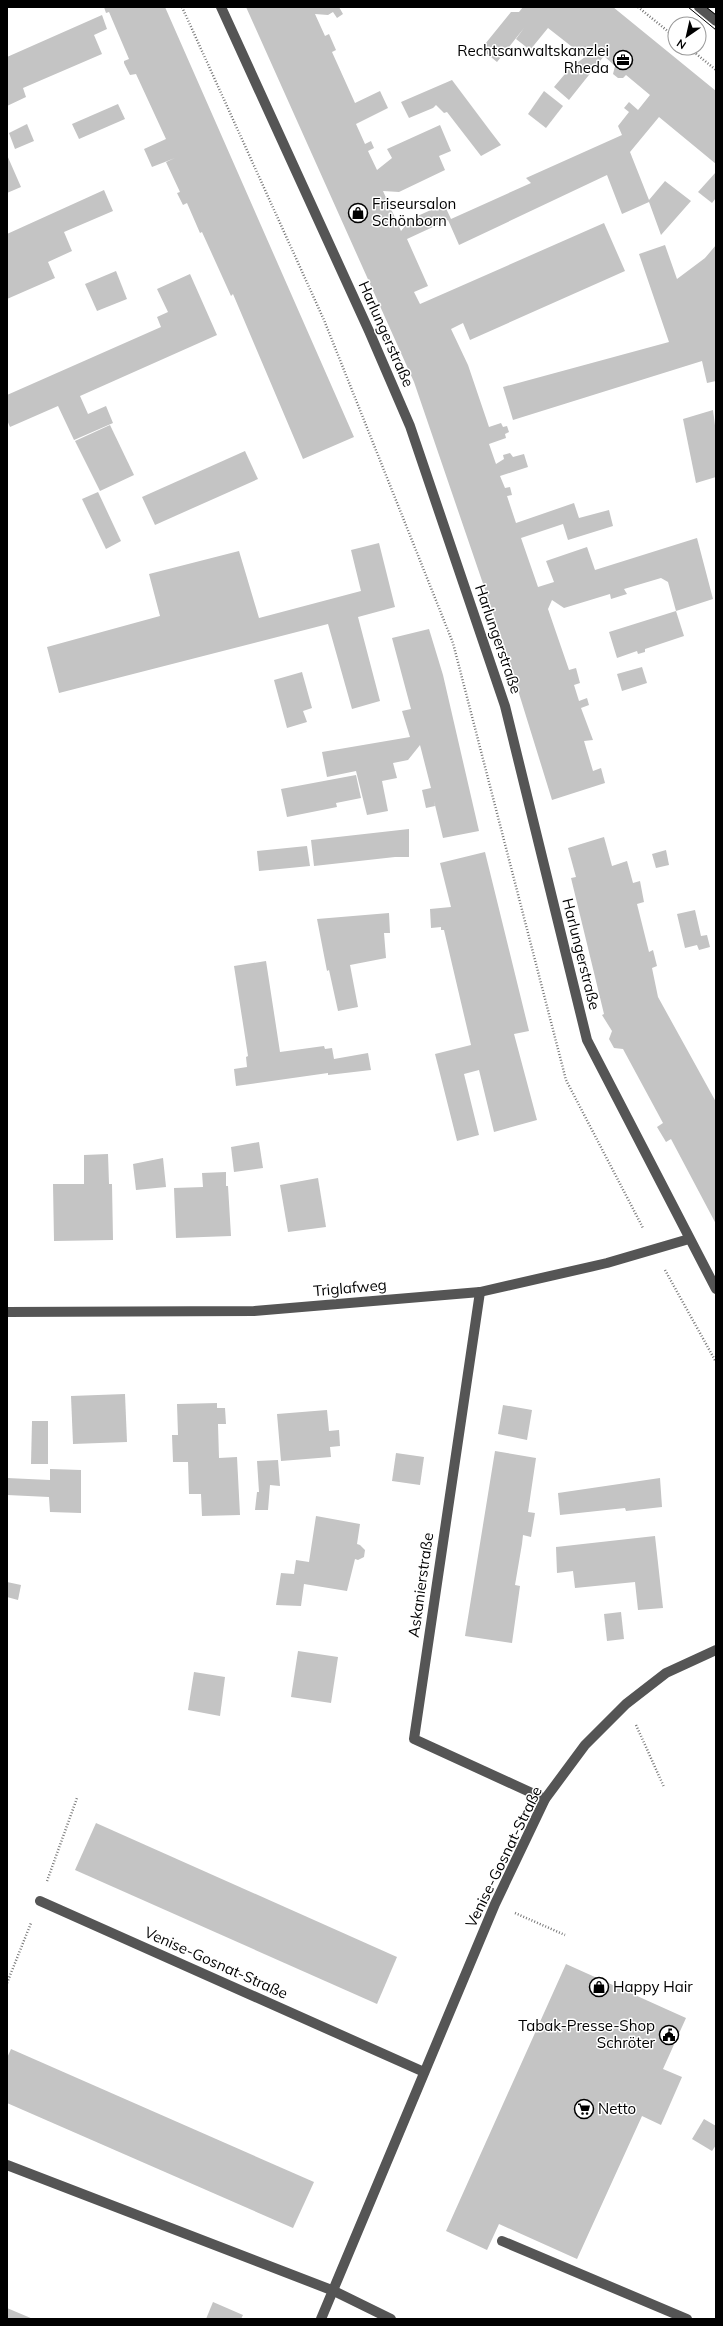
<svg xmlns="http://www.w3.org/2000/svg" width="723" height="2326" viewBox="0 0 723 2326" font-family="Mulish,sans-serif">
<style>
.building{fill:#c4c4c4}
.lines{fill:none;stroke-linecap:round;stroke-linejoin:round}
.path{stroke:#777;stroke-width:2.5;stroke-dasharray:1 2;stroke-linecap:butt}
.minor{stroke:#555;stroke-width:10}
.tram{stroke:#000;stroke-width:1}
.labels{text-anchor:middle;stroke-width:3;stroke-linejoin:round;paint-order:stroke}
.poi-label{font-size:15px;fill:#000;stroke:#fff;text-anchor:start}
.street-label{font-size:15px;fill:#000;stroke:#fff}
</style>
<rect width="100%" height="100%" fill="#fff"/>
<g class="building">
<polygon points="104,7 165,7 354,437 303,459 233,294 231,296 202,232 200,233 187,203 183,205 177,193 180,192 166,162 175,158 152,167 144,149 166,139 136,74 130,75 124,63 124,61 129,59 109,12 106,13"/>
<polygon points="246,7 339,7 343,14 337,18 333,12 328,15 315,14 325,36 329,34 336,50 332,52 355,103 380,91 388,108 356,124 365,144 371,141 374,148 368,151 377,170 392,158 387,149 440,125 451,151 439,156 445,170 399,192 383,191 401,231 411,219 444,204 451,219 531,183 526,178 622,135 618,126 629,112 624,108 629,102 638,110 650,95 626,75 623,78 618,78 613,74 615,66 604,56 569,100 554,87 570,68 585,57 548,28 530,50 516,39 524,28 497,62 481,49 511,12 519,12 523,7 613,7 716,91 716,164 659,117 630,152 649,200 665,181 691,201 661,235 649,202 622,214 607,175 459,245 448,220 407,239 428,286 414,292 420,304 604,223 625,271 470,340 463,323 451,329 468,365 489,427 501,423 503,427 507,426 509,432 505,434 506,438 489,444 496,464 504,459 503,455 510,453 513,457 524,454 528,467 500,476 505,488 510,487 512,495 507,496 516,523 574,503 579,518 609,510 613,526 568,540 563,524 521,538 538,587 554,582 546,561 587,547 595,570 697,538 713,599 676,611 668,582 661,578 624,589 627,594 611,599 610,594 564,608 552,600 548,609 569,670 576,668 580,683 574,685 579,701 587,698 589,705 581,708 593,740 584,741 593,771 601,768 605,783 552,800 504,645 414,382"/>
<polygon points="102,15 107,29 94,35 102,54 23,88 26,97 7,106 7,57"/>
<polygon points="452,80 491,132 501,145 481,156 447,112 444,113 436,105 433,108 409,118 401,102"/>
<polygon points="544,91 563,106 546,128 528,114"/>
<polygon points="118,104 125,119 79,139 72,124"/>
<polygon points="27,124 34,141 15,149 9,133"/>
<polygon points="7,155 21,187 7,193"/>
<polygon points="716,172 716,198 712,203 698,192"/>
<polygon points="104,190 113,211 64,232 72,251 48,262 55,278 7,299 7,234"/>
<polygon points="665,245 677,279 705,258 716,245 716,381 707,383 702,361 513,420 503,387 669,342 639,254"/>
<polygon points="116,271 127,299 97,311 85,284"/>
<polygon points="190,274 217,335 80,396 88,414 106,406 113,423 74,440 58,406 10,427 7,420 7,395 161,327 157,317 168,312 157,289"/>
<polygon points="713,410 716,433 716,477 696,483 683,419"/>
<polygon points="110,425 134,475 100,491 75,441"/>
<polygon points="245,451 258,479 155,525 142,497"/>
<polygon points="98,492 121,541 106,549 82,499"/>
<polygon points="379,543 395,607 358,617 380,701 352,709 328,624 59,693 47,647 160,616 149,574 239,551 259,618 361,591 351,550"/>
<polygon points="676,611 684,636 645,649 645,652 638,654 637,651 617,658 609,632"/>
<polygon points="429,629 443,675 479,831 443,838 434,801 435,806 426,808 422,790 431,788 420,745 408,760 393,763 397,778 382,781 388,811 367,815 356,771 327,777 322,752 410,737 402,711 411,709 392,638"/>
<polygon points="642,667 647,683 622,691 617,674"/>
<polygon points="302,672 312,708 303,711 307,722 287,728 274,680"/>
<polygon points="356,775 361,798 336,803 337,807 287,817 281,789"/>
<polygon points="409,829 409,857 395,857 314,866 311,840"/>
<polygon points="604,837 612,866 627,861 633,883 640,881 644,902 637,904 649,952 653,950 657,966 652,968 658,997 716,1102 716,1224 671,1139 666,1142 657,1127 663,1123 623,1049 614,1048 609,1039 612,1031 602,1015 604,1014 571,878 576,877 568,848"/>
<polygon points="307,846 310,866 259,871 257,851"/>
<polygon points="666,850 669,865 656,868 652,854"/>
<polygon points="485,852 529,1031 514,1034 537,1120 494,1132 479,1070 464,1074 479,1135 457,1141 435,1054 471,1045 444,930 441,930 441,927 431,928 430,909 451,907 440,863"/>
<polygon points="695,910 701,936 707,935 710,947 699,950 697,945 685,948 677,914"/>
<polygon points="389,913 390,933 384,933 386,958 350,965 358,1007 338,1011 329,970 327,971 317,919"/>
<polygon points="266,961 280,1052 324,1046 325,1049 332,1048 334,1059 368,1053 371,1070 328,1075 328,1073 236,1086 234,1069 247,1067 246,1057 248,1056 234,966"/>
<polygon points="259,1142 263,1168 234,1172 231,1147"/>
<polygon points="108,1154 109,1184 112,1184 113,1240 54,1241 53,1184 84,1184 84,1155"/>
<polygon points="163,1158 166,1187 136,1190 133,1164"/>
<polygon points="226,1172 226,1186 228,1186 231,1236 176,1238 174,1188 203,1187 202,1173"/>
<polygon points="318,1178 326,1227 288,1232 280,1185"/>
<polygon points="125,1394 127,1442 73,1444 71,1396"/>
<polygon points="217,1403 217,1408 225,1408 226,1424 218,1424 219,1458 237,1457 240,1515 202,1516 201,1494 189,1494 188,1462 173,1462 172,1435 178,1435 177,1404"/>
<polygon points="503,1405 532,1410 527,1440 498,1434"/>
<polygon points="327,1410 329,1431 339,1430 340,1446 330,1447 331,1457 281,1461 277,1414"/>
<polygon points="32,1421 48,1421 48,1464 31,1464"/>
<polygon points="495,1451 536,1458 528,1512 535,1513 531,1537 523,1535 522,1544 515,1585 520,1586 512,1643 465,1636"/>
<polygon points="396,1453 424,1457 420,1485 392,1481"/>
<polygon points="278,1460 280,1486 270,1485 268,1510 255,1510 257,1492 259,1492 257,1461"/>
<polygon points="50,1469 81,1470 81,1513 50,1512 49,1497 7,1495 7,1478 50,1480"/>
<polygon points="660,1478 662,1507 626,1511 625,1508 560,1515 558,1493"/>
<polygon points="316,1516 360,1524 357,1544 360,1545 365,1550 364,1557 358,1560 355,1559 347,1591 304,1584 301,1606 276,1605 281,1573 294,1574 296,1560 309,1562"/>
<polygon points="655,1536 663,1608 638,1610 635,1582 575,1588 573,1571 557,1573 556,1547"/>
<polygon points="7,1582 21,1585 18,1600 7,1597"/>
<polygon points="621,1612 624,1639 607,1641 604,1614"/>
<polygon points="298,1651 338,1657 331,1703 291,1697"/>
<polygon points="194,1672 225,1677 220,1716 188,1710"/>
<polygon points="96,1823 397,1957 377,2004 75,1870"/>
<polygon points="566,1964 686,2018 663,2069 682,2077 661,2125 642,2116 577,2259 499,2224 487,2250 446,2231"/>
<polygon points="11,2049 314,2182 293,2228 7,2103 7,2058"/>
<polygon points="704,2119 716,2126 716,2145 712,2151 692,2139"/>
<polygon points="213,2302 243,2315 241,2319 206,2319"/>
<polygon points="7,2308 33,2319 7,2319"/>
</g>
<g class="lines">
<g class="path">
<polyline points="182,7 324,320 453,643 566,1080 643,1228"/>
<polyline points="638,7 675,37"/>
<polyline points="689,48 716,70"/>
<polyline points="665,1270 716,1362"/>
<polyline points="636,1725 664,1787"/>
<polyline points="47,1881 77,1798"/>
<polyline points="515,1913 565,1935"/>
<polyline points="7,1983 31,1923"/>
</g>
<g class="minor">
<polyline points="221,7 369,331 410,426 505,706 587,1040 716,1289"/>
<polyline points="699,7 716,21"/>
<polyline points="480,1292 414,1739 545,1799"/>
<polyline points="7,1312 254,1311 480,1292 607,1263 689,1239"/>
<polyline points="40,1901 424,2072"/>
<polyline points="7,2165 334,2291 391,2319"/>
<polyline points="502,2241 687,2319"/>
<polyline points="321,2319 495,1904 545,1799 585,1745 626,1704 666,1673 716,1650"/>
</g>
<g class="tram">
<polyline points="688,7 716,30"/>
<polyline points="706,7 716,15"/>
</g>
</g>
<defs>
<g id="office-ring" transform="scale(1)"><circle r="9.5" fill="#fff" stroke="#000" stroke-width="1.5"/><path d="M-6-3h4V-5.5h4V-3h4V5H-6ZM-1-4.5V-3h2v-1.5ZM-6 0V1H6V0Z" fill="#000"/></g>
<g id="shop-ring" transform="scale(1)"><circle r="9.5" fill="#fff" stroke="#000" stroke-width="1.5"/><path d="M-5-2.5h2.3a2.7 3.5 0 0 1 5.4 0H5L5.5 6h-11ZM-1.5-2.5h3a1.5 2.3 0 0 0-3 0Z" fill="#000"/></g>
<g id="civic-ring" transform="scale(1)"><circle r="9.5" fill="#fff" stroke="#000" stroke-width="1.5"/><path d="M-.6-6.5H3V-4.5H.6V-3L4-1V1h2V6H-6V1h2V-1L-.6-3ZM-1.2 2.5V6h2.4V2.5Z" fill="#000"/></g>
<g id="supermarket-ring" transform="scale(1)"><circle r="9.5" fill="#fff" stroke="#000" stroke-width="1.5"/><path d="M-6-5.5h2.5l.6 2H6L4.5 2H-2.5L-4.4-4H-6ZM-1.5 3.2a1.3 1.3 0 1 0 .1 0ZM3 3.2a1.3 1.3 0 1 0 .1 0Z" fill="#000"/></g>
</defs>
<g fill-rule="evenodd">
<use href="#office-ring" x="623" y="60"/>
<use href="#shop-ring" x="358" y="213"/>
<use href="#shop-ring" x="599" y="1987"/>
<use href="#civic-ring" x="669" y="2035"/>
<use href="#supermarket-ring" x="584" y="2109"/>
</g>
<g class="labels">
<g class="poi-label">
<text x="609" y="56" text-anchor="end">Rechtsanwaltskanzlei<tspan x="609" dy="17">Rheda</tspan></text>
<text x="372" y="209">Friseursalon<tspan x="372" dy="17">Schönborn</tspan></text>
<text x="613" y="1992">Happy Hair</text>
<text x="655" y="2031" text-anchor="end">Tabak-Presse-Shop<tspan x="655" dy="17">Schröter</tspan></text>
<text x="598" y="2114">Netto</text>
</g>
<g class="street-label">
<text transform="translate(386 334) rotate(66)" y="5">Harlungerstraße</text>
<text transform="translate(498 639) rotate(71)" y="5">Harlungerstraße</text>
<text transform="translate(581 954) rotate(76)" y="5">Harlungerstraße</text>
<text transform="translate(350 1288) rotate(-5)" y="5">Triglafweg</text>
<text transform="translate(421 1585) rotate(-82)" y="5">Askanierstraße</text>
<text transform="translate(504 1857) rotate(-64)" y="5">Venise-Gosnat-Straße</text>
<text transform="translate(216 1963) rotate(24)" y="5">Venise-Gosnat-Straße</text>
</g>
</g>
<rect width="723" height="2326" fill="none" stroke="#000000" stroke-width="16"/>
<g transform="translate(687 36) rotate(214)"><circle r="19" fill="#ffffff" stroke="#999999"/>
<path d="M0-3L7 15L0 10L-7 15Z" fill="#000000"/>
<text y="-6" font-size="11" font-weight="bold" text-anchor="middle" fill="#000000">N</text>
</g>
</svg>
